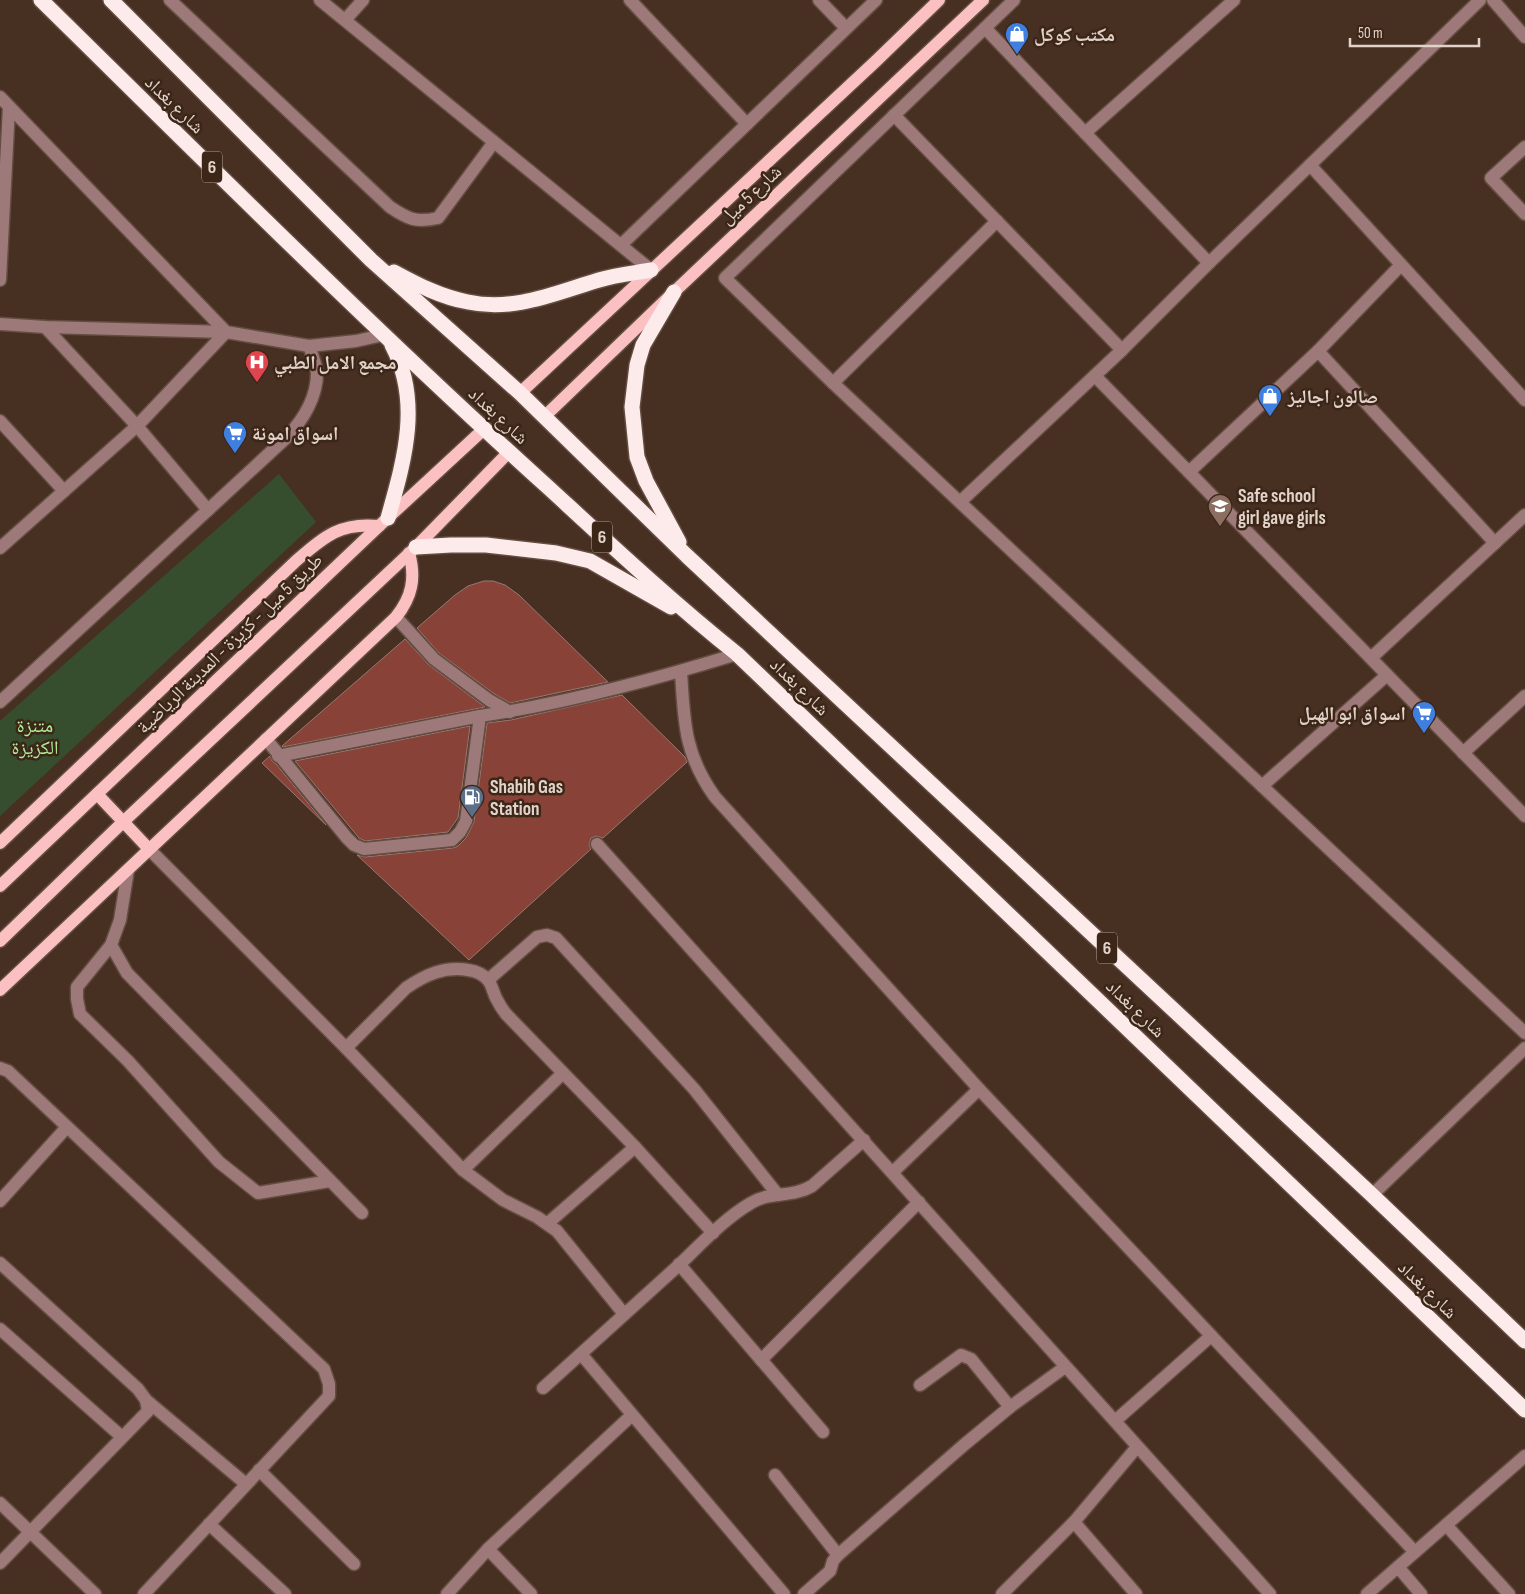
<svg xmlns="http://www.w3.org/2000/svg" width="1525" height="1594" viewBox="0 0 1525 1594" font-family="'Sofia Sans Condensed','Noto Naskh Arabic',sans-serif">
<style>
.green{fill:#364e2d}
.building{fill:#894237;stroke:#977872}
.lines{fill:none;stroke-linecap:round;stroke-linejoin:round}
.minor-casing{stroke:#634d40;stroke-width:15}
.major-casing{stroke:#634d40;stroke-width:15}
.highway-casing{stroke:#634d40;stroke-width:18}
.minor{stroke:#9d797a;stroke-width:12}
.major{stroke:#fbc0c1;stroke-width:12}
.highway{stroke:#fdeaeb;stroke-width:15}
.labels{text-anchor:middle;stroke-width:5;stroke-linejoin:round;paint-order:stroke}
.shield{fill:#3c2618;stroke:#b09f95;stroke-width:1}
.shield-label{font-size:18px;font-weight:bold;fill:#e2d3ca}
.poi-label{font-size:19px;font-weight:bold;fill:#e2d3ca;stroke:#3c2618;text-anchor:start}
.street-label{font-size:19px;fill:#e2d3ca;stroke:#3c2618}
.park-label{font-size:19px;fill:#b0ef99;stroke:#3c2618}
</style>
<rect width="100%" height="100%" fill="#473022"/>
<polygon class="green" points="279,474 316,522 0,816 0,721"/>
<g class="building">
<polygon points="484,581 493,581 505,585 519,595 608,682 510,703 493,693 439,653 417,628 455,595 468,586"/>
<polygon points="405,639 429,665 485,707 283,747 282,746"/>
<polygon points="622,695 685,757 687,762 603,838 596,836 591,838 589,845 591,849 469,960 357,855 365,857 453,848 458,846 466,838 474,822 487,723 511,720"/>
<polygon points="470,726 458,818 448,832 365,841 359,838 295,761"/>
<polygon points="270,756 272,761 276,764 326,825 262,763"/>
</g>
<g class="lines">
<g class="minor-casing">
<g id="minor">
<path d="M170 0 390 207C408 219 416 223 438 218L494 142"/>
<polyline points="320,0 651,270"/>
<polyline points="630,0 747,124"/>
<polyline points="819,0 846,28"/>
<polyline points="1014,0 725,278 833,383 1525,1033"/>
<polyline points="1493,0 1525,37"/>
<polyline points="345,20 363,0"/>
<polyline points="985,28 1209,263"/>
<path d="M0 97 226 332 309 346C312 354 316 364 317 373 317 397 303 420 287 437L0 702"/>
<polyline points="894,115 1122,350"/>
<polyline points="1085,133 1234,0"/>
<polyline points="1525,147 1491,178 1525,214"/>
<polyline points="1310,165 1525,400"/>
<polyline points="621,245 876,0"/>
<polyline points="0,280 9,107"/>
<polyline points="0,324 45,327 226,332"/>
<polyline points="45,327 137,426 208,510"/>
<polyline points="309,346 356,341 383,335"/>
<polyline points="1318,351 1495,543"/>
<polyline points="1095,376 1525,816"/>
<polyline points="833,383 997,221"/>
<polyline points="0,421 64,491"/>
<polyline points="1189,472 1318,351 1401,265"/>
<polyline points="960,502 1122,350 1209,263 1480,0"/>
<polyline points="0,548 137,426 226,332"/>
<polyline points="396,617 434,659 489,700 510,712"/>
<polyline points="1371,658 1525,515"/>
<path d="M681 671C684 721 684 754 715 797L979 1089 1415 1552"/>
<polyline points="266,739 347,838 354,845 364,849 452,840 460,832 466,821 480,716"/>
<polyline points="1463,753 1525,696"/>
<path d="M278 756 480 716C568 703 653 680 737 654"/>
<polyline points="1262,786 1387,675"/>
<polyline points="597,844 1270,1594"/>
<polyline points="149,849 346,1048 463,1170 503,1200 537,1217 557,1231 624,1314"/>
<polyline points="128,870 120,920 111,945 127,973 362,1213"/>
<polyline points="111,945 77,987 77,999 80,1014 128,1061 219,1162 258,1193 330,1181"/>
<polyline points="488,980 537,937 547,935 556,938 694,1089 778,1195"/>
<path d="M346 1048 406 988C425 975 444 966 468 970 475 971 483 974 488 980 492 985 493 992 496 998 499 1004 502 1009 506 1014L635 1147 713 1233"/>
<polyline points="0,1068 8,1071 324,1369 329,1384 329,1396 144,1594"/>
<polyline points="463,1170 563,1073"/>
<polyline points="893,1172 979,1089"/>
<polyline points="1372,1195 1525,1048"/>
<polyline points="0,1201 67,1127"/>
<polyline points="548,1223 635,1147"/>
<polyline points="0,1263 138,1389 146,1400 148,1411 0,1563"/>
<polyline points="679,1264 823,1432"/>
<polyline points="0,1329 122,1437"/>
<polyline points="581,1354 784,1594"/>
<polyline points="761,1360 919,1202"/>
<polyline points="920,1385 961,1355 971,1359 1010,1407"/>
<path d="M543 1388C588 1347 634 1306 679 1265 701 1244 725 1218 751 1203 770 1191 792 1198 812 1186L864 1140"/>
<polyline points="146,1400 246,1484"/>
<polyline points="1115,1421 1211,1336"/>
<polyline points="259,1470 354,1564"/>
<polyline points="775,1475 838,1555"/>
<polyline points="0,1503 95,1594"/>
<polyline points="1074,1522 1136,1594"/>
<polyline points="209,1524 285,1594"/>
<polyline points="1446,1525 1509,1594"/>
<polyline points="488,1549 531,1594"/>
<polyline points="1398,1567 1421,1594"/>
<polyline points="447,1594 488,1549 632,1415"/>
<polyline points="804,1594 830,1571 833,1561 838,1555 965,1444 1010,1407 1065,1367"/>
<polyline points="1002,1594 1074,1522 1137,1447"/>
<polyline points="1367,1594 1525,1456"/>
</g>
</g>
<g class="major-casing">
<g id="major">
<polyline points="520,393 876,61 939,0"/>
<polyline points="544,417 674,292 983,0"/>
<polyline points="97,794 149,849"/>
<path d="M0 843 297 560C325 536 341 522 379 526"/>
<polyline points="0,886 379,526 484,429"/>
<polyline points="0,941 123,822 416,547 509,452"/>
<path d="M0 990 396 617C412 597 416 578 409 553"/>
</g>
</g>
<g class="highway-casing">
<g id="highway">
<path d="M41 0C209 165 375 331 550 489 611 545 672 602 737 654L1525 1410"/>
<polyline points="111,0 371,260 520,393 687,556 1372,1195 1525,1341"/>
<path d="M394 272C418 285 441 297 468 302 514 312 555 293 599 280 615 275 634 273 651 270"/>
<polyline points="674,292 643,345 637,365 632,407 637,457 646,481 679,542"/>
<path d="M388 518C404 461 422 402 392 345"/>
<polyline points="416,547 451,545 486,545 556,553 590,561 671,607"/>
</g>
</g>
<use href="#minor" class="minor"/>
<use href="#major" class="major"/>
<use href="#highway" class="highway"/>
</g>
<defs>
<g id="shop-pin" transform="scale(1.25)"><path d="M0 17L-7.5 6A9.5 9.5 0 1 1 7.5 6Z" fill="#3f7fe0" stroke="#3c2618"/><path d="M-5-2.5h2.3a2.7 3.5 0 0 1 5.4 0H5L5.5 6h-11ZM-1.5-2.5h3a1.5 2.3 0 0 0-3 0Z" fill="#fff"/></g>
<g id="hospital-pin" transform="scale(1.25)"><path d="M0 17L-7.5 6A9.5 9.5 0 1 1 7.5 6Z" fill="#e0444e" stroke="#3c2618"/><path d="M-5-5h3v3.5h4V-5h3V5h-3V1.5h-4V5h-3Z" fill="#fff"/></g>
<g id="supermarket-pin" transform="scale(1.25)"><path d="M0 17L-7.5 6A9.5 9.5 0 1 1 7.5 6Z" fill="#3f7fe0" stroke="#3c2618"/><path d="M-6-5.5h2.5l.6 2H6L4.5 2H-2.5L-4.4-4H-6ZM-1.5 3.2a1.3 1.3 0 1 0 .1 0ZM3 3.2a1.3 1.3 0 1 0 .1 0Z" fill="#fff"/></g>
<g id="school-pin" transform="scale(1.25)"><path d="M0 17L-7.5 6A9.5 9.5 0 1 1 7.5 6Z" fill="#8d6e63" stroke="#3c2618"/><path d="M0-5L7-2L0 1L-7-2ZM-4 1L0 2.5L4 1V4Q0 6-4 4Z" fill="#fff"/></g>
<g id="fuel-pin" transform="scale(1.25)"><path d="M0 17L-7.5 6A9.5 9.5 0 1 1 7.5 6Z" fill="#5c6f8a" stroke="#3c2618"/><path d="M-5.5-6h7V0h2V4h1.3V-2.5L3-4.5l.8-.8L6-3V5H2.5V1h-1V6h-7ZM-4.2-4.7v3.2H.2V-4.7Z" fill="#fff"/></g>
</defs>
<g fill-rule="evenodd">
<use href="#shop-pin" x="1017" y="34"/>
<use href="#hospital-pin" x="257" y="362"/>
<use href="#shop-pin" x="1270" y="396"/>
<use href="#supermarket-pin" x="235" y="433"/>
<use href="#school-pin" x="1220" y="506"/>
<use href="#supermarket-pin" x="1424" y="713"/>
<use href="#fuel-pin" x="472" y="797"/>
</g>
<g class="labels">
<g class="shield">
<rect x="202" y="151.5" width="20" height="31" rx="4"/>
<rect x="592" y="521.5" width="20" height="31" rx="4"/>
<rect x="1097" y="932.5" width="20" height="31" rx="4"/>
</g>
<g class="shield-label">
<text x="212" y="173">6</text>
<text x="602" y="543">6</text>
<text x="1107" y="954">6</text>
</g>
<g class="poi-label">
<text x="1034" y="41">مكتب كوكل</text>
<text x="274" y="369">مجمع الامل الطبي</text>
<text x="1288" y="403">صالون اجاليز</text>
<text x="252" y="440">اسواق امونة</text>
<text x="1238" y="502">Safe school<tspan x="1238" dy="22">girl gave girls</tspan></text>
<text x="1406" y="720" text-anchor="end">اسواق ابو الهيل</text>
<text x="490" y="793">Shabib Gas<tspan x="490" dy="22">Station</tspan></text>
</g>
<g class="street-label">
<text transform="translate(175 104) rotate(44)" y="7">شارع بغداد</text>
<text transform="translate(750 194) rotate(-43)" y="7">شارع 5 ميل</text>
<text transform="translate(499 415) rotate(43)" y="7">شارع بغداد</text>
<text transform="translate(229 643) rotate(-44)" y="7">طريق 5 ميل - كزيزة - المدينة الرياضية</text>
<text transform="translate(800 686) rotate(44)" y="7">شارع بغداد</text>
<text transform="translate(1136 1008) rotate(44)" y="7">شارع بغداد</text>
<text transform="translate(1428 1289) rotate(44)" y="7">شارع بغداد</text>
</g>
<g class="park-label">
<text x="35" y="732">متنزة<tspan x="35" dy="22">الكزيزة</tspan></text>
</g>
</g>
<path d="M1350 38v8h129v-8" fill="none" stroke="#e2d3ca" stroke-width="2.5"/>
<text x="1358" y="38" font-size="15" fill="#e2d3ca" stroke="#3c2618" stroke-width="4" paint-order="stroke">50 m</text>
</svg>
